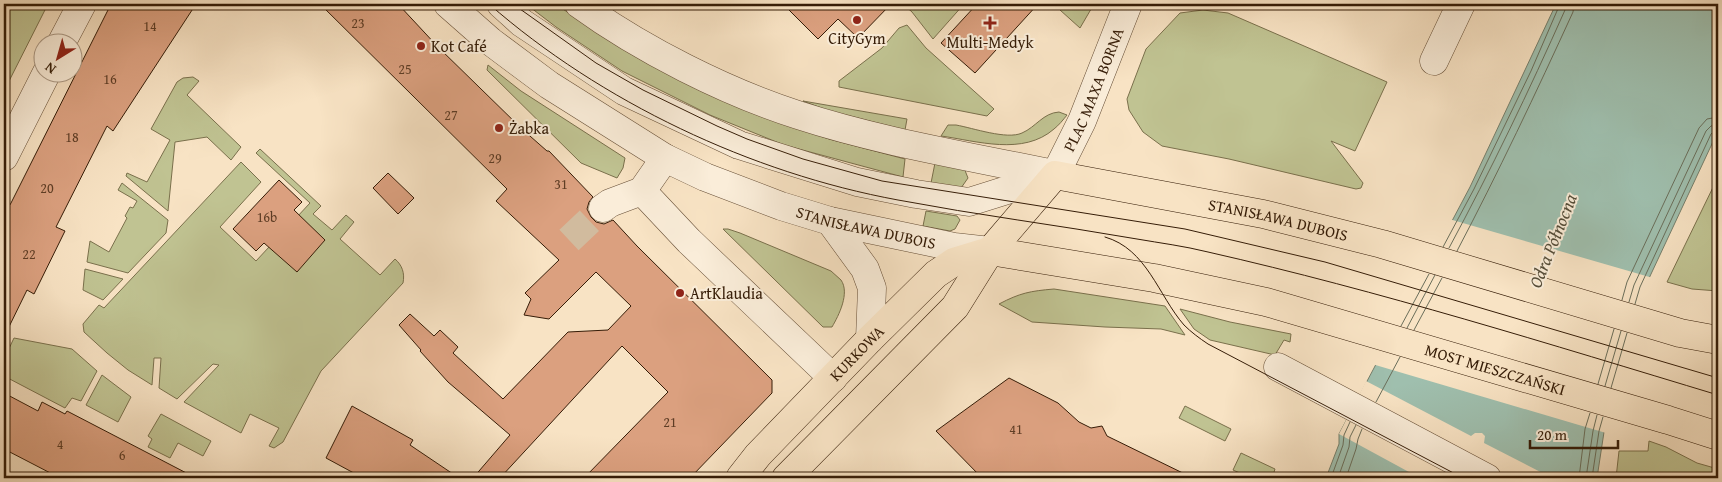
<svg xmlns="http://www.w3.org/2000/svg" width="1722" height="482" viewBox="0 0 1722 482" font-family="'Gentium Book Plus',serif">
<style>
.green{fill:#c0c392;stroke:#7a704c}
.water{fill:#9fbfae;stroke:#757e6b}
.pier{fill:#f8e3c4}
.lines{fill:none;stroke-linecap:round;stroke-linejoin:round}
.shore{stroke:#6a6e5a;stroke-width:1}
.building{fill:#dba07f;stroke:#351c07}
.minor-tunnel{stroke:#d1bb9e;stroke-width:28;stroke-dasharray:28 14;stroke-linecap:butt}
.minor-casing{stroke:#664e36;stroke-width:29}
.major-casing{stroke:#351c07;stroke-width:29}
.minor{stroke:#faedd9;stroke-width:28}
.major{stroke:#f8e3c4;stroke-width:28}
.tram{stroke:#351c07;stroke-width:1}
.poi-dot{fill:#8f2418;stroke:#faedd9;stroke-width:2}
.labels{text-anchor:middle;stroke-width:4;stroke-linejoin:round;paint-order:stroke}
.number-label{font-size:14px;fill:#5e3d25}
.poi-label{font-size:16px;fill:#351c07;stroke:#faedd9;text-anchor:start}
.street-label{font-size:16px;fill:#351c07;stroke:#faedd9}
.water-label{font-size:18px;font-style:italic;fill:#554d39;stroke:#faedd9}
</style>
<rect width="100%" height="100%" fill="#f8e3c4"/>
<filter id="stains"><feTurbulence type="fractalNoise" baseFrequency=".004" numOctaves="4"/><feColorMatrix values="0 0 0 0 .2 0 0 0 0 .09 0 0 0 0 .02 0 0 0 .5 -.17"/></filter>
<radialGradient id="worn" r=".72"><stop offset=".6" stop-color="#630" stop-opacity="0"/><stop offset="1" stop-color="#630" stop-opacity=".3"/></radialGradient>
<g class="green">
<polygon points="4,4 48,4 4,91"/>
<polygon points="526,4 555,4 583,22 739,107 829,139 905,159 903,177 784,145 710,115 622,71 556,27"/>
<polygon points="903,4 964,4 933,39 912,12"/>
<polygon points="1064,4 1094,4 1080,28 1060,10"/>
<polygon points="1203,10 1228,13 1387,82 1355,151 1331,141 1363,183 1361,188 1356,189 1229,159 1162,146 1143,132 1129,110 1127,99 1146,49 1180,13"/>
<polygon points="907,25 926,48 994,109 987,116 839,87 839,81 882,48 899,28"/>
<polygon points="488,65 521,91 625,158 623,168 617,178 581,163 487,70"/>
<polygon points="193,77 199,81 187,95 241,147 231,160 207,137 175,142 168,211 126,176 127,173 147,182 170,140 151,129 177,82 183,78"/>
<polygon points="803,101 907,119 905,130 829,111"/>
<path d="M1059 112 1067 115C1063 120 1059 125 1054 129 1023 156 977 141 941 136L948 125H956C973 128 1007 140 1022 133 1036 127 1043 113 1059 112Z"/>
<path d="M260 149 321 206 313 214 332 230 346 215 354 222 340 239 380 275 395 259C402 265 405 273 403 283L321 371 283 442 274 448 269 446 279 428 250 414 241 433 184 402 219 365 213 364 177 399 159 388 161 358H154L152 385 128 370 107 353 84 332 83 324 99 305 104 308 241 162 261 182 220 227 256 261 310 203 256 153Z"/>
<polygon points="935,163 964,168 968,178 961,188 931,183"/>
<polygon points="1718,177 1718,291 1692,289 1667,282"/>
<polygon points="122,183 168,220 166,233 128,273 87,262 90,241 109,252 127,218 125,216 130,207 133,208 137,201 118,190"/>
<polygon points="926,211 957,216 960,220 955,229 950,231 923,226"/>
<path d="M723 229H728L740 233 831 271C834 274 838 277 841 280 850 293 839 315 832 327H823Z"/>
<polygon points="85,269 123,279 103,300 83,290"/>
<path d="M1054 289 1165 306 1185 335 1161 329 1105 327 1032 322 999 304C1020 293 1030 291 1054 289Z"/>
<polygon points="1180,309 1230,322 1291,334 1290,342 1284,340 1275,355 1210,340 1194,329"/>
<polygon points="14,338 72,349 97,371 81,401 72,398 65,408 4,376 4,359"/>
<polygon points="102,375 131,397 118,422 86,405"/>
<polygon points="1185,406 1231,429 1225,441 1179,418"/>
<polygon points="161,414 211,441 203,456 178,443 170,458 148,447 152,439 148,436"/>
<polygon points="1649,441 1666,447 1697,463 1718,469 1718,478 1616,478 1619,451 1648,451"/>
<polygon points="1241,453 1275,469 1272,478 1251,478 1233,470"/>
</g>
<polygon class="water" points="1556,4 1718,4 1718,131 1644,289 1604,432 1597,478 1326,478 1339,444 1339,434 1470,187"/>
<g class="pier">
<polygon points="1449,219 1653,278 1646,290 1606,433 1372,364"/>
<polygon points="1366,381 1471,436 1475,433 1482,433 1485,436 1484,443 1552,478 1420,478 1339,434"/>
</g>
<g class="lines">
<g class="shore">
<polyline points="1443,247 1474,189 1531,71 1560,4"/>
<path d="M1449 248C1491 170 1529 91 1565 10L1566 4"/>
<path d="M1457 251C1498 173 1536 93 1573 12L1574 4"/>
<polyline points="1622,300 1627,282 1699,128 1707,119 1718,117"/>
<polyline points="1629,302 1634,285 1706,131 1711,126 1718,124"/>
<polyline points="1635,304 1640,287 1711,134 1714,131 1718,131"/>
<polyline points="1401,326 1429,274"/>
<polyline points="1407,328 1435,275"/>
<polyline points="1414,330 1442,278"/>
<polyline points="1598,384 1614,329"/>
<polyline points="1605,386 1621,331"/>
<polyline points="1611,388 1627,333"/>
<polyline points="1376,402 1400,357"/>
<polyline points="1331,478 1343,445 1344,435 1350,422"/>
<polyline points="1338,478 1349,447 1350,437 1356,425"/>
<polyline points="1346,478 1356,449 1358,439 1362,429"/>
<polyline points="1579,478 1585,429 1590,413"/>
<polyline points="1586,478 1593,431 1597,415"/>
<polyline points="1592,478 1599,431 1603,417"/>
</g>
</g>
<g class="building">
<polygon points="111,4 196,4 113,131 107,126 56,227 65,231 34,294 27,290 4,337 4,208 8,208 11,203"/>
<polygon points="320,4 398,4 438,47 522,129 547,151 549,151 593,197 589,202 587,209 591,217 596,222 604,224 613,220 637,246 772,380 772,393 690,478 584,478 668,392 622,346 500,478 473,478 510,435 448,382 420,351 421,350 399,325 410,314 434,336 440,330 458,347 453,353 503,399 568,332 608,330 631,306 596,272 549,319 524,315 531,299 525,293 559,260 496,201 507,189"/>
<polygon points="783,4 891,4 858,38 838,19 818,39"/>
<polygon points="977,4 1038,4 975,73 941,43"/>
<polygon points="388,173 414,198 398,214 373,188"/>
<polygon points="279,180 302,202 294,210 325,240 297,272 264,243 256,251 233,229"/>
<polygon points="1009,378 1058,403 1079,422 1091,428 1102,426 1107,436 1193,478 982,478 936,431"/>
<polygon points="4,393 38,411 42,402 65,414 67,411 196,478 60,478 4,449"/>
<polygon points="352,406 413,440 410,445 459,478 363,478 326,458"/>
</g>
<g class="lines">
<polyline class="minor-tunnel" points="569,240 603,208"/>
<g class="minor-casing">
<g id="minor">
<path id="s1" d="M448 4 490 41 549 85 665 158 705 177 781 206 830 221 954 247 990 251"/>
<polyline points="501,4 522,23 624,91 739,145 857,182 916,194 969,202 1055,175"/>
<path d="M579 4C641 49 726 92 798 115 881 142 968 156 1053 174"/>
<polyline points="62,42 82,4"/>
<polyline points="1434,61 1461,4"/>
<polyline points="4,157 47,72"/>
<path id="s2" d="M1055 175 1082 121 1128 4"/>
<polyline points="642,191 689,241 833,378"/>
<polyline points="603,208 610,203 642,191 665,158"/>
<polyline points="830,221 865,269 872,288 870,339"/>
<polyline points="1278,367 1487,478"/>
</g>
</g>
<g class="major-casing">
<g id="major">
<path id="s3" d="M740 478 758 455 870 339 936 274 954 262 990 251 1154 278 1266 302 1668 420 1718 436"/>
<path id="s4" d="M786 478 955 307 990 251 1055 175 1263 214 1382 244 1680 333 1718 340"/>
</g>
</g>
<use href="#minor" class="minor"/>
<use href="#major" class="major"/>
<g class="tram">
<path d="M489 4C601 102 751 173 898 200 977 215 1057 225 1137 239 1160 243 1184 246 1208 252 1380 291 1549 344 1718 395"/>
<polyline points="513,4 596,63 643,90 717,126 747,139 803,159 882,181 1185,229 1325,262 1718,378"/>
<path d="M1105 237C1147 249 1158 295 1184 325 1191 332 1199 338 1208 344L1463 478"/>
</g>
</g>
<g class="poi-dot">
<circle cx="857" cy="20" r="5"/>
<path d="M987.5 15.5h5v5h5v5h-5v5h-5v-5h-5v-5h5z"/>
<circle cx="421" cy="46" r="5"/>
<circle cx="499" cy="128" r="5"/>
<circle cx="680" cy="293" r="5"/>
</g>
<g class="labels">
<g class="number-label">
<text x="358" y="28">23</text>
<text x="150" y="31">14</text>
<text x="405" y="74">25</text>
<text x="110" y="84">16</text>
<text x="451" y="120">27</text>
<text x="72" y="142">18</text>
<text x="495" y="163">29</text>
<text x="561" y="189">31</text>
<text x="47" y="193">20</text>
<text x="267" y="222">16b</text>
<text x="29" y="259">22</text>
<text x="670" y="427">21</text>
<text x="1016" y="434">41</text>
<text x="60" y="449">4</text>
<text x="122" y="460">6</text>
</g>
<g class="poi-label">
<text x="857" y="44" text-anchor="middle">CityGym</text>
<text x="990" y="48" text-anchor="middle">Multi-Medyk</text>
<text x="431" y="52">Kot Café</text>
<text x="509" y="134">Żabka</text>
<text x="690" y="299">ArtKlaudia</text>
</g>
<g class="street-label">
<text dy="6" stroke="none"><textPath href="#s2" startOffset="94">PLAC MAXA BORNA</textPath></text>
<text dy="6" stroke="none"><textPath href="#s4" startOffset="634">STANISŁAWA DUBOIS</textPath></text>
<text dy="6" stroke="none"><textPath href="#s1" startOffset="480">STANISŁAWA DUBOIS</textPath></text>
<text dy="6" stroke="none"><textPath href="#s3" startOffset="171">KURKOWA</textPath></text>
<text dy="6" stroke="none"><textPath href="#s3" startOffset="862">MOST MIESZCZAŃSKI</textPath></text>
</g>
<g class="water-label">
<text transform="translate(1553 241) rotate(-68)" y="6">Odra Północna</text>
</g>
</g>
<rect width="1722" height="482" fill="none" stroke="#f8e3c4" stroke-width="20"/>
<rect x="5" y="5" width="1712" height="472" fill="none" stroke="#351c07" stroke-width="2.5"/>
<rect x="10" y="10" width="1702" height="462" fill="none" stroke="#351c07"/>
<g transform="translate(58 58) rotate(217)"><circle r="24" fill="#faedd9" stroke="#ab9985"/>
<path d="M0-4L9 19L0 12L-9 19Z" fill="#8f2418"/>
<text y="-8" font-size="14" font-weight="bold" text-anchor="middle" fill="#351c07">N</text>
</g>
<path d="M1530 440v8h88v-8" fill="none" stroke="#351c07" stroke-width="2.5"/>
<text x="1537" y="440" font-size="15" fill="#351c07" stroke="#faedd9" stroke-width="4" paint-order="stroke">20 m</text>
<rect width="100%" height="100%" filter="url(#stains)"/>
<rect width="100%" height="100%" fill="url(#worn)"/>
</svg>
